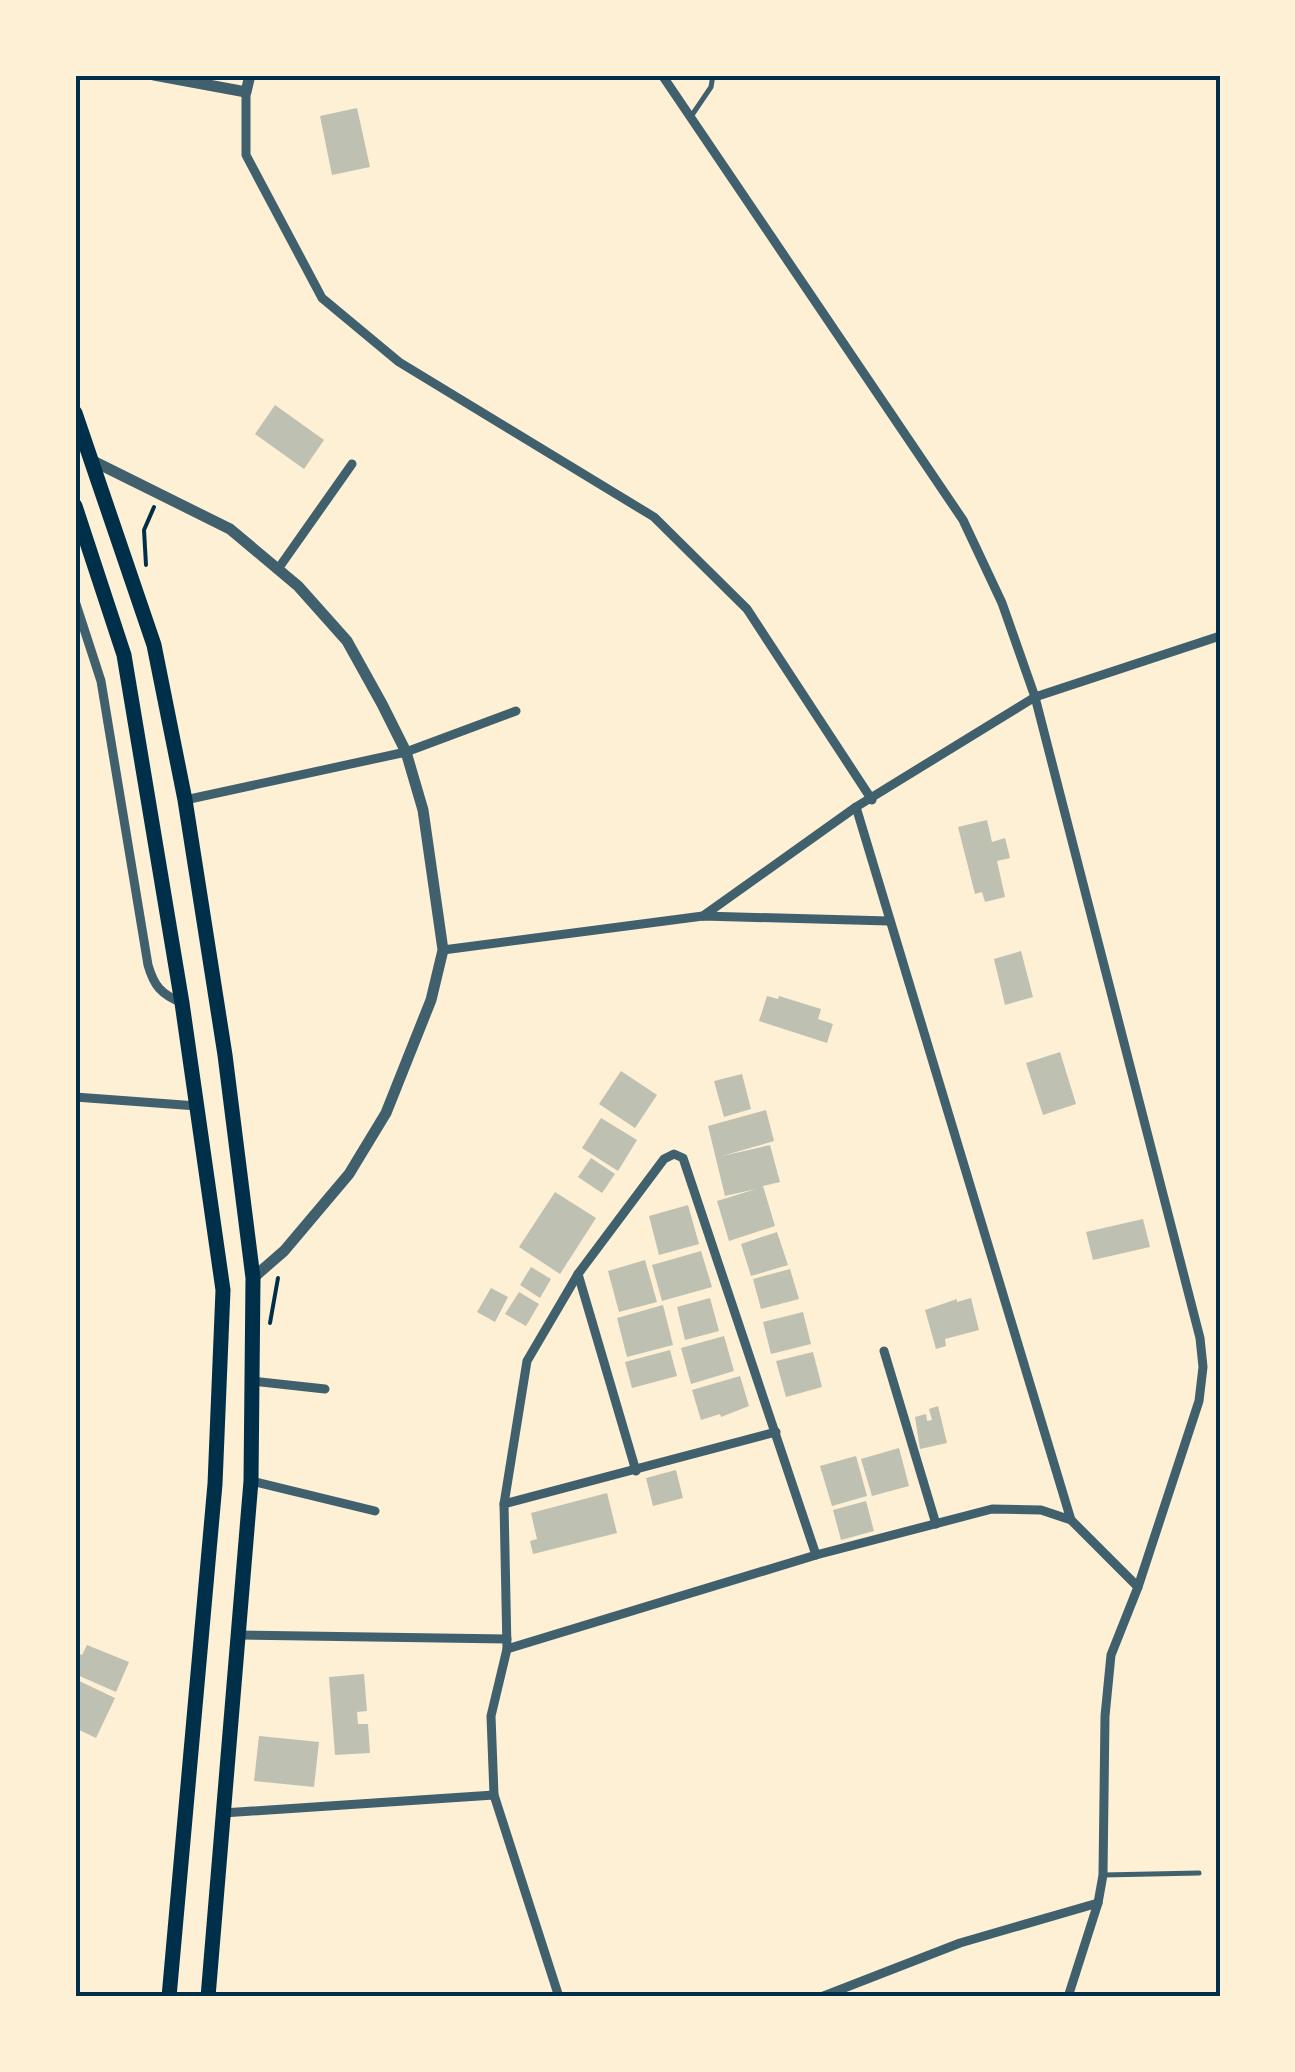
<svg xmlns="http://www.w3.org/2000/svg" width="1295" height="2072" viewBox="0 0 1295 2072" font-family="Mulish,sans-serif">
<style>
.building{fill:#bec0b2}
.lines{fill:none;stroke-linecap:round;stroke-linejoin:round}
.path{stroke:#003049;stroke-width:4}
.service{stroke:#3f606c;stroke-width:5}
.minor{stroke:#3f606c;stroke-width:9}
.tertiary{stroke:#3f606c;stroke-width:11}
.primary{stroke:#003049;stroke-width:15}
.neatline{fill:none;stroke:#003049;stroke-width:4}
</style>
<rect width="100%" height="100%" fill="#fdf0d5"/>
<g class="building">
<polygon points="357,108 370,167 332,175 320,116"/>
<polygon points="275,405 324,440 304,469 255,434"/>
<polygon points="987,820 992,842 1005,838 1010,858 997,861 1005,897 985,902 982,892 975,894 958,827"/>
<polygon points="1021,951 1033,997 1005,1005 994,959"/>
<polygon points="767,996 778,999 779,996 821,1009 818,1019 833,1024 827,1043 759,1021"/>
<polygon points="1060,1052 1076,1104 1043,1115 1026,1063"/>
<polygon points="621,1071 657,1095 635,1128 599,1104"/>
<polygon points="742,1074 751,1109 724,1117 714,1081"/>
<polygon points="766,1110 774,1141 722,1156 770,1145 780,1182 763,1186 775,1226 729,1241 717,1201 756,1189 725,1196 708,1126"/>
<polygon points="601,1118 637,1140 618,1171 582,1148"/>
<polygon points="591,1158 615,1174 602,1193 578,1177"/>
<polygon points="555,1192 596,1218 560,1274 519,1247"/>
<polygon points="688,1205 699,1244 659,1255 649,1216"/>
<polygon points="1143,1219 1150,1247 1093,1260 1086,1232"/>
<polygon points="777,1232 788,1265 751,1276 741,1244"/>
<polygon points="701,1251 712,1287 662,1301 652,1265"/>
<polygon points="645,1260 657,1302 619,1312 608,1271"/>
<polygon points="531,1267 551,1279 540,1298 520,1285"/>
<polygon points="790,1269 799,1299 761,1309 753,1279"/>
<polygon points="491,1288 508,1297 495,1322 477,1312"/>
<polygon points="519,1292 539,1304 526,1326 505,1314"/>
<polygon points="710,1298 719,1331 685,1340 677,1307"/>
<polygon points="971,1298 979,1330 945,1339 946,1346 936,1349 925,1310 957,1299 957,1302"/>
<polygon points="663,1305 673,1345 627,1357 617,1318"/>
<polygon points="803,1312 811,1344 771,1354 763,1322"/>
<polygon points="724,1336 734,1371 691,1384 681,1348"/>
<polygon points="670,1350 677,1376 632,1388 625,1362"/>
<polygon points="813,1352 822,1387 786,1397 776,1361"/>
<polygon points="740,1376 749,1406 721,1417 720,1414 701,1420 692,1390"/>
<polygon points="938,1406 947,1443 920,1449 915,1417 926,1414 927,1421 932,1420 929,1409"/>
<polygon points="899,1448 909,1486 872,1496 861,1459"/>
<polygon points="856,1456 867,1496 832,1506 820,1466"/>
<polygon points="676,1470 683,1498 653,1506 646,1478"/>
<polygon points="607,1493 617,1533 533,1554 530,1541 537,1539 531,1513"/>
<polygon points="866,1501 874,1531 841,1540 833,1510"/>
<polygon points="87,1645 129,1662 116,1692 75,1674 78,1664 75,1663 75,1652 82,1655"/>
<polygon points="364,1674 367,1711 357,1712 358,1724 368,1724 370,1753 335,1755 329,1677"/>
<polygon points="75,1679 115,1698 96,1738 75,1728"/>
<polygon points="259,1736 319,1742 314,1787 254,1781"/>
</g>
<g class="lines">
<g class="path">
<polyline points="146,565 144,530 154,507"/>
<polyline points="270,1323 278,1278"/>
</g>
<g class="service">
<polyline points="692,115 711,87 713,75"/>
<polyline points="1103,1875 1199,1873"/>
</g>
<g class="minor">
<polyline points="662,75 963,520 1002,603 1035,697 1200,1338 1203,1367 1199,1401 1138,1587 1111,1655 1105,1716 1103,1875 1098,1903 1068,1997"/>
<polyline points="246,92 246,155 322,298 399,362 654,517 747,609 872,800"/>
<polyline points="278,569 352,464"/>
<path d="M75 601 101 681 148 965C154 986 161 994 182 1003"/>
<polyline points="185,800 406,752 516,711"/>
<polyline points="856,807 1071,1520"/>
<polyline points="703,916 856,807 1035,697 1220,636"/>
<polyline points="443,950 703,916 889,921"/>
<polyline points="75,1097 197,1106"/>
<polyline points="578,1274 636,1471"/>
<polyline points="884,1351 936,1524"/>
<polyline points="252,1381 325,1389"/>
<polyline points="251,1481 375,1511"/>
<polyline points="504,1504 776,1432"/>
<polyline points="238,1635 507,1639"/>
<polyline points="507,1649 816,1555 992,1509 1041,1510 1071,1520 1138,1587"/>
<polyline points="223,1813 494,1795"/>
<polyline points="559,1997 494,1795 491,1716 507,1649 504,1504 527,1361 578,1274 664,1159 674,1154 683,1158 816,1555"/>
<polyline points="821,1997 960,1943 1098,1903"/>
</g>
<g class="tertiary">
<polyline points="154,75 246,92 250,75"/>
<polyline points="91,460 230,529 298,586 347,641 382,704 406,752 423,810 443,950 431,1000 386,1113 349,1174 284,1251 253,1278"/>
</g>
<g class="primary">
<polyline points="75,413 154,645 185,800 225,1055 253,1278 251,1481 208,1997"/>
<polyline points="75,506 124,655 182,1003 223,1290 215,1484 169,1997"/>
</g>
</g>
<rect width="1295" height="2072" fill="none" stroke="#fdf0d5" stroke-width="155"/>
<rect x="78" y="78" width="1140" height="1916" class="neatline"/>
</svg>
